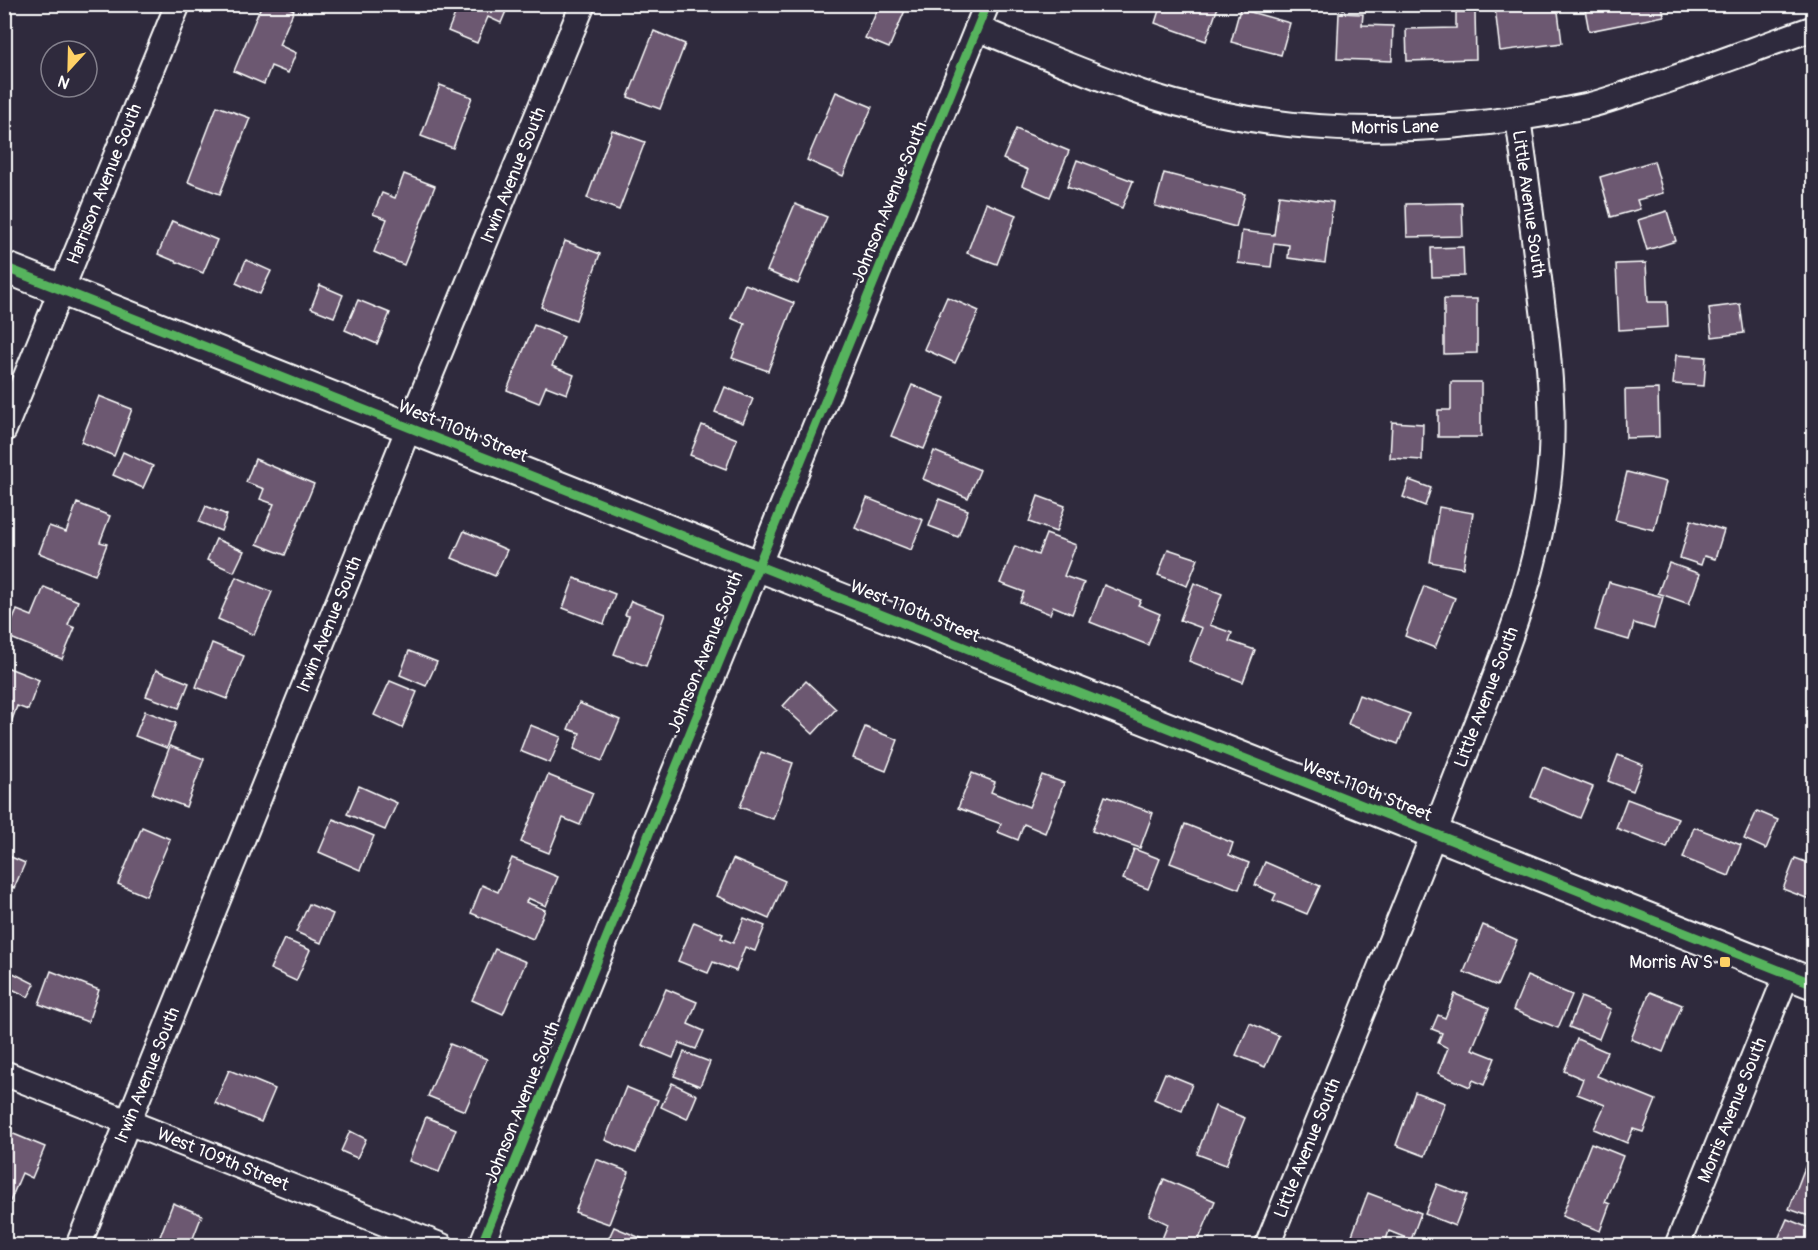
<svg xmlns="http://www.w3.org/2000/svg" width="1818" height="1250" viewBox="0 0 1818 1250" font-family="Pangolin,sans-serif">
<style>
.building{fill:#6c5971;stroke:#fff;stroke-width:1.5}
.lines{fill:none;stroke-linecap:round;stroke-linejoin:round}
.minor-casing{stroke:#fff;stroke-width:28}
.tertiary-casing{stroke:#fff;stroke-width:34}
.minor{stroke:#2f2a3d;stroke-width:24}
.tertiary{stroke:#2f2a3d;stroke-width:30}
.cycleway-casing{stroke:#2f2a3d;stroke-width:13}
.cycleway{stroke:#56b35d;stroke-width:9}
.poi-dot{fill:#ffd166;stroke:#2f2a3d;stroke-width:2}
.labels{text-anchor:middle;stroke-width:4.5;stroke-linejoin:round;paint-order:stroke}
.street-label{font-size:18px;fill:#fff;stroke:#2f2a3d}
.poi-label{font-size:18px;fill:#fff;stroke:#2f2a3d;text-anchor:end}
</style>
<rect width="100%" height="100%" fill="#2f2a3d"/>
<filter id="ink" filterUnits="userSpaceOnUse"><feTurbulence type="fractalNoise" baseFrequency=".0167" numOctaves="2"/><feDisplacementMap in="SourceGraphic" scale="12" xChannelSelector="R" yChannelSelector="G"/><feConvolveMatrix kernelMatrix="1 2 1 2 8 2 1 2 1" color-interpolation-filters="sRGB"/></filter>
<g filter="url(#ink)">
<g class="building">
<polygon points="262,4 280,4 294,10 279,45 296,53 288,73 271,66 264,84 234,71"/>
<polygon points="459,4 509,4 501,23 488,17 477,43 448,31"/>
<polygon points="880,4 898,4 906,8 889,48 865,38"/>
<polygon points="1161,4 1219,4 1206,41 1155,23"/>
<polygon points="1322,4 1345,4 1344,9"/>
<polygon points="1522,4 1557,4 1562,43 1500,51 1495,8"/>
<polygon points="1584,4 1662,4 1664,16 1589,31"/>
<polygon points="1240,9 1290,23 1281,55 1231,42"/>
<polygon points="1456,12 1475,12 1476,59 1407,61 1406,29 1456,28"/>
<polygon points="1339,13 1363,14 1362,25 1393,26 1392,61 1337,59"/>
<polygon points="654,31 685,44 660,109 628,97"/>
<polygon points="440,85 472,97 453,148 421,136"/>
<polygon points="836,92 872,107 843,176 807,160"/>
<polygon points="217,106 250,118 220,194 188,182"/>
<polygon points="1016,129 1069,151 1050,197 1022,185 1028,170 1003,159"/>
<polygon points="612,130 645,142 619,210 587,198"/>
<polygon points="1077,160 1133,181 1122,208 1067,187"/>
<polygon points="1654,161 1663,193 1637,200 1640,209 1611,217 1600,177"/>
<polygon points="1164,173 1245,194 1236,227 1155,206"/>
<polygon points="404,174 435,186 404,265 374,252 387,219 373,214 382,193 395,198"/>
<polygon points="1279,195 1333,202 1325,263 1288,258 1289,245 1274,243 1271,267 1238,263 1242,231 1274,235"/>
<polygon points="986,203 1016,215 997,264 967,253"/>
<polygon points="1462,203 1463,236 1407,237 1406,204"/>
<polygon points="795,204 827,217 798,284 767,271"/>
<polygon points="1667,211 1676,241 1647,250 1638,220"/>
<polygon points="172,221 217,240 203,273 158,254"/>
<polygon points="565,241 600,254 576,320 541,307"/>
<polygon points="1463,247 1464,276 1432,277 1431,248"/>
<polygon points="246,260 271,271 260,294 236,283"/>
<polygon points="1646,263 1648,302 1667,302 1668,327 1619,330 1616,264"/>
<polygon points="745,284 794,303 768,371 732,358 745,324 731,318"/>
<polygon points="320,285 343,295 334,317 311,308"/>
<polygon points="947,297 979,311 955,363 924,349"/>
<polygon points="1444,299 1477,299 1477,353 1444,354"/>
<polygon points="358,300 390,313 377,344 345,330"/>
<polygon points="1740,304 1744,333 1712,337 1709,308"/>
<polygon points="534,325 564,337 552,366 574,375 567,394 546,386 539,403 507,390"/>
<polygon points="1676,355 1706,357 1704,386 1673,384"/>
<polygon points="1451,382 1481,382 1481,437 1438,437 1438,410 1451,410"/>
<polygon points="912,385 945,398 924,449 891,436"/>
<polygon points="725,387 753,399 743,423 715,412"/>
<polygon points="1658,389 1659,437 1626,438 1625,390"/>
<polygon points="99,396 132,409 114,456 81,442"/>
<polygon points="1392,422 1423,424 1422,460 1390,458"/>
<polygon points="702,425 737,439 726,469 690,455"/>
<polygon points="934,451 980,470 968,498 923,479"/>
<polygon points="123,452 153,466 143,488 113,475"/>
<polygon points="255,459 314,484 285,555 257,544 274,504 260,499 264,489 246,482"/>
<polygon points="1627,472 1666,482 1654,530 1615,520"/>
<polygon points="1409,480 1431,488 1425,506 1403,497"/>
<polygon points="1038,496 1065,506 1056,532 1029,522"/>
<polygon points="867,498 923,520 911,550 855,528"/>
<polygon points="939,499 968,510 958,537 929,526"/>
<polygon points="77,503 110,516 100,542 107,544 95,575 39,553 49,526 66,532"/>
<polygon points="206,506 227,515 221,531 199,522"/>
<polygon points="1439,507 1473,513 1463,568 1430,562"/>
<polygon points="1691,520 1724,530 1715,559 1704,556 1701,565 1680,558"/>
<polygon points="464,531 507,550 495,576 452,558"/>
<polygon points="1046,534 1076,545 1064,576 1084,583 1072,614 1053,606 1050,614 1020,602 1024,592 1000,583 1015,546 1038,555"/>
<polygon points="216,539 244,551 234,572 207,560"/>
<polygon points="1168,549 1198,559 1187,586 1158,575"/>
<polygon points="1669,563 1700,574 1689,604 1658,593"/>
<polygon points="236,577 272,592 254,635 218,619"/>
<polygon points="574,578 615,594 604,624 563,608"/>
<polygon points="1609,582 1663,597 1654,629 1634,623 1629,640 1595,630"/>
<polygon points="1194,583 1222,594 1210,625 1232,633 1229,641 1255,650 1243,682 1189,661 1202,628 1180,620"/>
<polygon points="1104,585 1141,600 1138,605 1160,614 1148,645 1090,622"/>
<polygon points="1424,586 1455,598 1435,648 1405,636"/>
<polygon points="44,587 78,601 68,625 75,628 62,659 6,636 17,610 32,616"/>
<polygon points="631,601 665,614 646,666 614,654 629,616 625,615"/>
<polygon points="212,643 244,656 227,699 196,687"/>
<polygon points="409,651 437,662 426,686 400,675"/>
<polygon points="4,666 39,680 28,710 17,706 8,731 4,730"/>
<polygon points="156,670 189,683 179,708 146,696"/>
<polygon points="390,681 417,692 402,728 374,715"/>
<polygon points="806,681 836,709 813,734 783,706"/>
<polygon points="1359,695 1410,714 1398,744 1348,724"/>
<polygon points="579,703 620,720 602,761 574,749 580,733 568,729"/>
<polygon points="145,711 176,723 167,748 135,736"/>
<polygon points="530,725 561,737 550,763 520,751"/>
<polygon points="865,727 898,740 886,771 853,758"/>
<polygon points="170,746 204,759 186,807 152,794"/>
<polygon points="761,752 793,763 773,819 740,807"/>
<polygon points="1618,755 1643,765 1633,791 1608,781"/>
<polygon points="1543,767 1593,787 1580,818 1531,797"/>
<polygon points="972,773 995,782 991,792 1029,807 1042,775 1064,783 1045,833 1024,824 1018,840 998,832 1001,824 958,808"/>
<polygon points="548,775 593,793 580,825 563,818 549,853 521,842"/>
<polygon points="359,786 397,803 385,830 347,814"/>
<polygon points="1105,796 1153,813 1140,848 1092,831"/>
<polygon points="1627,799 1678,818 1667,848 1616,828"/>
<polygon points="1757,811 1778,820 1766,849 1744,839"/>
<polygon points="333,819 374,836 360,870 319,852"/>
<polygon points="1185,824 1233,843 1229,855 1249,863 1239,889 1170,863"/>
<polygon points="142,827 170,839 146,896 118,884"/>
<polygon points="1694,827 1741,845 1729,876 1683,858"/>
<polygon points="1134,849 1160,859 1148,889 1123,879"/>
<polygon points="4,854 25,863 14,888 4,884"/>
<polygon points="512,858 558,877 546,906 528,898 526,902 545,910 533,939 471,913 482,885 498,892"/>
<polygon points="1795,858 1814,865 1814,901 1783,889"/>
<polygon points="733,859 785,881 769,919 717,896"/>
<polygon points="1265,862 1320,886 1307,914 1273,900 1276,894 1255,885"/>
<polygon points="309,904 333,914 321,943 296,932"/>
<polygon points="744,918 765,926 755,951 745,947 736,971 713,962 708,973 678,961 694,922 723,934 721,938 733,943"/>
<polygon points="1483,925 1517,940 1497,986 1464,972"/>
<polygon points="284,939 310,950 296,981 270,969"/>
<polygon points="495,949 526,962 503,1014 472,1000"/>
<polygon points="5,969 35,984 28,997 4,985"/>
<polygon points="51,971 99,990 88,1022 39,1004"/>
<polygon points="1527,976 1572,995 1558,1028 1513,1010"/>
<polygon points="666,989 697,1002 688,1024 704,1031 696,1049 679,1043 673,1058 642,1045"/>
<polygon points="1650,992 1682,1005 1663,1052 1631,1039"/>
<polygon points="1455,994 1489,1008 1472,1049 1495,1058 1484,1085 1473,1080 1470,1087 1438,1073 1448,1048 1438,1043 1442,1033 1432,1029 1438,1015 1445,1018"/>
<polygon points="1581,997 1611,1009 1599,1039 1569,1027"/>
<polygon points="1250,1023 1279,1036 1265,1067 1236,1055"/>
<polygon points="1577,1039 1607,1052 1597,1076 1656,1100 1643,1132 1633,1129 1627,1143 1594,1129 1605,1105 1577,1094 1583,1079 1564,1071"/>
<polygon points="450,1044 487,1059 465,1111 428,1096"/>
<polygon points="684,1052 710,1062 700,1086 674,1076"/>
<polygon points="229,1070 275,1089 261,1122 215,1103"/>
<polygon points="1165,1073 1192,1084 1182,1111 1154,1099"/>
<polygon points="672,1083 697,1095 687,1119 661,1107"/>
<polygon points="626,1087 658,1100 636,1153 605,1140"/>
<polygon points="1415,1092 1445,1103 1425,1156 1396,1145"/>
<polygon points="1215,1106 1245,1118 1226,1165 1197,1154"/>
<polygon points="426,1117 456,1129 439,1172 409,1161"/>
<polygon points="4,1130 45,1147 32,1178 22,1173 6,1211 4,1210"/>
<polygon points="350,1131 366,1139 357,1158 341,1151"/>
<polygon points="1591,1143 1623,1156 1605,1202 1610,1204 1600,1231 1562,1216"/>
<polygon points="596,1159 629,1172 609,1224 575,1212"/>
<polygon points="1807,1162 1814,1164 1814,1218 1789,1209"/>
<polygon points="1164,1179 1215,1201 1196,1246 1159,1246 1168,1224 1149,1215"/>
<polygon points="1437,1184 1467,1195 1455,1226 1425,1214"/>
<polygon points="1368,1193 1421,1213 1411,1240 1389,1231 1384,1246 1379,1246 1352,1235"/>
<polygon points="173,1203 202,1215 190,1246 177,1246 159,1239"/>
<polygon points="1787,1219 1814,1230 1812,1246 1775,1246"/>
<polygon points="614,1227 648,1241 646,1246 611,1246 606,1244"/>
</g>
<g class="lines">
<g class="minor-casing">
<g id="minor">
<path d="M977 28C1032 51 1086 74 1142 93 1286 140 1440 137 1586 106 1605 102 1624 94 1642 89 1700 70 1757 48 1814 28"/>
<polyline points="4,430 178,4"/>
<polyline points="4,1073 442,1246"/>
<polyline points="78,1246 409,427 583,4"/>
<polyline points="481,1246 987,4"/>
<path d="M1267 1246C1330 1091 1393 938 1454 783 1495 676 1544 570 1551 454 1554 393 1546 331 1538 271 1532 220 1525 169 1518 118"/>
<polyline points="1677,1246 1787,974"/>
</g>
</g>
<g class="tertiary-casing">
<polyline id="tertiary" points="4,267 1814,984"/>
</g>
<use href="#minor" class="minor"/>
<use href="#tertiary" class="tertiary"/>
<g class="cycleway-casing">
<g id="cycleway">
<polyline points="4,267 1814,984"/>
<polyline points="481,1246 987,4"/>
</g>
</g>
<use href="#cycleway" class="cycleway"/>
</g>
</g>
<rect class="poi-dot" x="1719" y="956" width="12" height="12" rx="3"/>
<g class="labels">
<g class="street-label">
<text transform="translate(1395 127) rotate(-1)" y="6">Morris Lane</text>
<text transform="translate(513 175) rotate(-68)" y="6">Irwin Avenue South</text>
<text transform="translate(104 184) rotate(-68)" y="6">Harrison Avenue South</text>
<text transform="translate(889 202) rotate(-68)" y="6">Johnson Avenue South</text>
<text transform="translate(1529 204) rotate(82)" y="6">Little Avenue South</text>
<text transform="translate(463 431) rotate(22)" y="6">West 110th Street</text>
<text transform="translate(915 611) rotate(22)" y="6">West 110th Street</text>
<text transform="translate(329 624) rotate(-68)" y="6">Irwin Avenue South</text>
<text transform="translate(705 652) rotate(-68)" y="6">Johnson Avenue South</text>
<text transform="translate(1486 697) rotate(-69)" y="6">Little Avenue South</text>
<text transform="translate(1367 790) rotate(22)" y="6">West 110th Street</text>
<text transform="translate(147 1075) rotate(-68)" y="6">Irwin Avenue South</text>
<text transform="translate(522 1102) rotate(-68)" y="6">Johnson Avenue South</text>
<text transform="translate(1732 1110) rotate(-68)" y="6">Morris Avenue South</text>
<text transform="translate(1307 1148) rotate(-68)" y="6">Little Avenue South</text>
<text transform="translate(223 1159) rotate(22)" y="6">West 109th Street</text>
</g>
<g class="poi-label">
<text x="1713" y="968">Morris Av S</text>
</g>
</g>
<rect width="1818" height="1250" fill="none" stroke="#2f2a3d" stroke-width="24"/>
<rect x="12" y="12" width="1794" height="1226" fill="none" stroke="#fff" stroke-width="2" filter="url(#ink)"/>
<g transform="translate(69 69) rotate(202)"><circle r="28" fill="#2f2a3d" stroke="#827f8b" stroke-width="1.5"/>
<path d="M0-4.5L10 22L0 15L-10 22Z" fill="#ffd166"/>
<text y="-9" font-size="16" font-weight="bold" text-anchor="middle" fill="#ffffff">N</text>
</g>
</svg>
